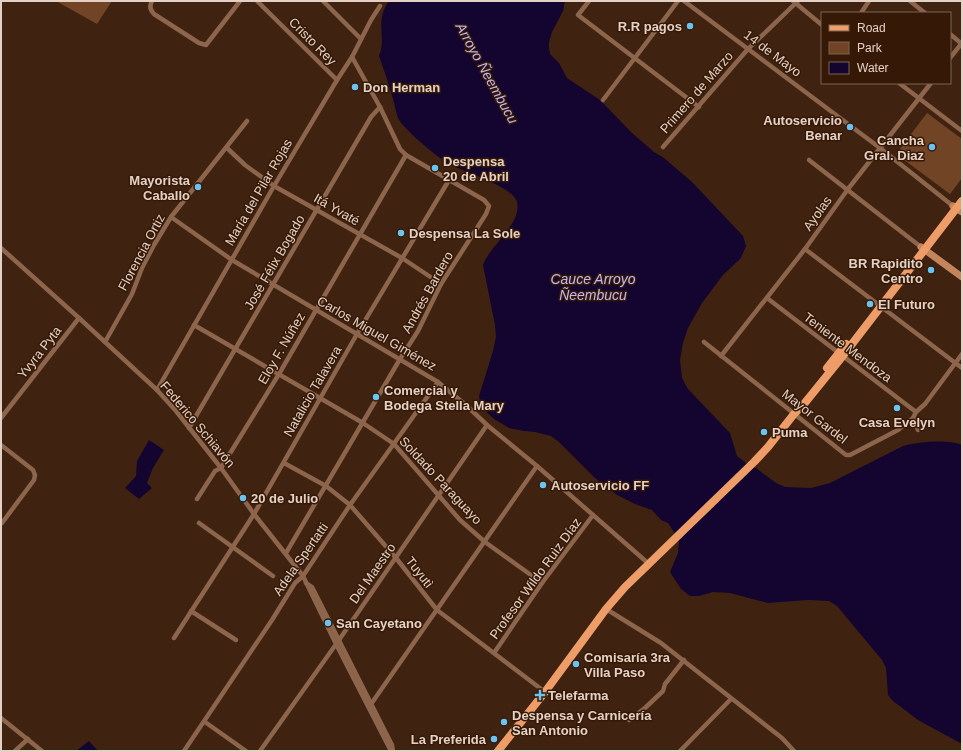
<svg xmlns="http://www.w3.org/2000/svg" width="963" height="752" viewBox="0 0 963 752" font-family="Arial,sans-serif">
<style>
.green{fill:#714425}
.water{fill:#140530}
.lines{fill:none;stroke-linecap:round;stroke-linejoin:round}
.minor{stroke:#8c654c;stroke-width:4.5}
.secondary{stroke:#c4855c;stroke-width:7}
.primary{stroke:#ee9d68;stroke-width:8}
.poi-dot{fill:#6ac3f1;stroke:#351906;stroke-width:1.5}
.labels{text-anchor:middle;stroke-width:3;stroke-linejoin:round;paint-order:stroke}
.poi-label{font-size:13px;font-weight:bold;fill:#e4d1c5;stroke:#351906;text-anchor:start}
.street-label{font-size:13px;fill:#e4d1c5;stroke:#351906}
.water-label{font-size:14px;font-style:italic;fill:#c2b6f4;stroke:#351906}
</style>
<rect width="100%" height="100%" fill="#3f2310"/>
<g class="green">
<polygon points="56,1 112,1 97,24"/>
<polygon points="927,113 962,139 962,178 950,194 896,154"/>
</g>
<g class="water">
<path d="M389 1H565L563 11 552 32 549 42V48L550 54 559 63 567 78 600 100 632 133 654 152 664 158 692 182 743 236 746 246 741 258 723 275 702 303 688 328 683 343 680 360 682 378 688 389 730 433 737 456 751 467 756 468 776 483 785 487 811 488 830 483 903 446C918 442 947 439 962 445V744L918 720 893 701 888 695 886 668 882 660 837 606 829 601 808 600 768 603 730 593 713 592 699 596H690L681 589 670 572 678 553 679 542 678 538 668 523 661 520 652 510 635 504 617 495 595 478 559 442 551 436 535 432 524 431 509 428 494 419 481 407 479 396 493 351 496 337 495 325 483 265C490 245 522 224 517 202 514 187 464 172 449 164 437 157 406 131 399 120 396 114 395 106 393 99 389 85 384 70 379 56 387 37 374 22 389 1Z"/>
<polygon points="149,440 164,450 153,468 147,483 152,488 139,499 125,488 136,476 137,461"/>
<polygon points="89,741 98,751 76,751"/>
</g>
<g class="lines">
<g class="minor">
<path d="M152 1C149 6 150 10 154 14L199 43 206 45 240 1"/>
<polyline points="257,1 337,80"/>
<polyline points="323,1 361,39"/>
<polyline points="589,1 578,15 699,107"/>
<polyline points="684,1 880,148 953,206"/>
<polyline points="793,1 822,25"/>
<polyline points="910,1 925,13"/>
<polyline points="861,13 869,1"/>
<polyline points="950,34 962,44"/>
<polyline points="950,58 962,43"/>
<polyline points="899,83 962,131"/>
<polyline points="603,100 678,1"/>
<polyline points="663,147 748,49 798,1"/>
<polyline points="227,148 245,165 274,186 402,258 441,284"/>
<polyline points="809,160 921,247"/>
<polyline points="171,217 232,260 438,382 467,406 487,425 537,466 649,564"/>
<polyline points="1,248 79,318 157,390 176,411 221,468 254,514 303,576 336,644 391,751"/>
<polyline points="805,249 962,368"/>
<polyline points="767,298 916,412"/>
<polyline points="194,325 363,423 394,444 460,520 485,542 542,583"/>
<polyline points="105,342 132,294 142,268 154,245 171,217 247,121"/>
<polyline points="704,342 846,455 850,455 898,430 913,418 916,412 925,404 962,354"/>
<polyline points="721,356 805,249 848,189 931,83"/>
<polyline points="157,390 274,186 337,80 352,57 371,20 380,6"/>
<polyline points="1,418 79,318"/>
<polyline points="913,418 918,430"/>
<polyline points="189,428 371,117 380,107"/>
<polyline points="1,445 33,470 35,475 34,480 2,523"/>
<polyline points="284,463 326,486 350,505 396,558 437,610 545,692"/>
<polyline points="197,499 215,471 221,468 279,374 406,155"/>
<polyline points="199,523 273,576"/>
<polyline points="286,553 400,359 418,331 441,284 486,214 489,206 484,200 406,155 400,149 380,107 352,57"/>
<polyline points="306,583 312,587 392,745 393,751"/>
<polyline points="606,609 661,643 782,738 794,751"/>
<polyline points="191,611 236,640"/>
<polyline points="174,638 254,514 357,334 449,180"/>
<polyline points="494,653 542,583 593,515"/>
<polyline points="369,707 537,466"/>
<polyline points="1,718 42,751"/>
<polyline points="629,720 645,708 663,691 665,684 684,660"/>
<polyline points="205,722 246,751"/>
<polyline points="15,751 28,739"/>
<polyline points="184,751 272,620 295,583 303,576 350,505 438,382"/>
<polyline points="260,751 339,640 487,425"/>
<polyline points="680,751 731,699"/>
</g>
<g class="secondary">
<polyline points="953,206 962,212"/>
<polyline points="921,247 962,277"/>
</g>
<g class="primary">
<polyline points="827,368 846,344"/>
<polyline points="498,751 545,692 606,609 625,587 754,462 768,447 794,414 804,404 842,357 962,201"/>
</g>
</g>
<g class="poi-dot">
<circle cx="690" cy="26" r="4"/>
<circle cx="355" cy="87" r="4"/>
<circle cx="850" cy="127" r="4"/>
<circle cx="932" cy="147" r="4"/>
<circle cx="435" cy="168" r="4"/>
<circle cx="198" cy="187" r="4"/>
<circle cx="401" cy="233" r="4"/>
<circle cx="931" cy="270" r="4"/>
<circle cx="870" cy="304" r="4"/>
<circle cx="376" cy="397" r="4"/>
<circle cx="897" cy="408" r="4"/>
<circle cx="764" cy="432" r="4"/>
<circle cx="543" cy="485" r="4"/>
<circle cx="243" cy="498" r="4"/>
<circle cx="328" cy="623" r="4"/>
<circle cx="576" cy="664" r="4"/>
<path d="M538 689h4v4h4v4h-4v4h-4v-4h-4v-4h4z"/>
<circle cx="504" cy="722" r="4"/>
<circle cx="494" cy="739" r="4"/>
</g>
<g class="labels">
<g class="poi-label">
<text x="682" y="31" text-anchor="end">R.R pagos</text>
<text x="363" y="92">Don Herman</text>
<text x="842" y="125" text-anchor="end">Autoservicio<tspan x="842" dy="15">Benar</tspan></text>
<text x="924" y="145" text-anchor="end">Cancha<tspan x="924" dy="15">Gral. Diaz</tspan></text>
<text x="443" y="166">Despensa<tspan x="443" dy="15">20 de Abril</tspan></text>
<text x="190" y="185" text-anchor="end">Mayorista<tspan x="190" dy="15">Caballo</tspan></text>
<text x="409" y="238">Despensa La Sole</text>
<text x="923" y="268" text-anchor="end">BR Rapidito<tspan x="923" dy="15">Centro</tspan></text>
<text x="878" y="309">El Futuro</text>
<text x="384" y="395">Comercial y<tspan x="384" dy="15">Bodega Stella Mary</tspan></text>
<text x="897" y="427" text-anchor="middle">Casa Evelyn</text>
<text x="772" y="437">Puma</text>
<text x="551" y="490">Autoservicio FF</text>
<text x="251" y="503">20 de Julio</text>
<text x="336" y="628">San Cayetano</text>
<text x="584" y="662">Comisaría 3ra<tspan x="584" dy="15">Villa Paso</tspan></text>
<text x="548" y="700">Telefarma</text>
<text x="512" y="720">Despensa y Carnicería<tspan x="512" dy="15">San Antonio</tspan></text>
<text x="486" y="744" text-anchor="end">La Preferida</text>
</g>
<g class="street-label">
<text transform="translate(313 41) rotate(45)" y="5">Cristo Rey</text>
<text transform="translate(773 53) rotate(37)" y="5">14 de Mayo</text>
<text transform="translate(696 92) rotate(-49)" y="5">Primero de Marzo</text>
<text transform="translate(258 192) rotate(-60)" y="5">María del Pilar Rojas</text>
<text transform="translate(337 209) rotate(30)" y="5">Itá Yvaté</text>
<text transform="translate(817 213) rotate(-54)" y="5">Ayolas</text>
<text transform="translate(141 252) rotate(-62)" y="5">Florencia Ortiz</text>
<text transform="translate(274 262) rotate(-60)" y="5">José Félix Bogado</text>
<text transform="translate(427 292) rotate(-61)" y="5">Andrés Bardero</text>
<text transform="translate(377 333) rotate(30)" y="5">Carlos Miguel Giménez</text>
<text transform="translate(848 347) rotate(37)" y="5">Teniente Mendoza</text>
<text transform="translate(281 348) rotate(-60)" y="5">Eloy F. Núñez</text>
<text transform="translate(39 352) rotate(-52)" y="5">Yvyra Pyta</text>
<text transform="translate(312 391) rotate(-60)" y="5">Natalicio Talavera</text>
<text transform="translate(815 416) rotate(38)" y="5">Mayor Gardel</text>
<text transform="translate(198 424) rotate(50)" y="5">Federico Schiavón</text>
<text transform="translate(441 480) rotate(47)" y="5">Soldado Paraguayo</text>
<text transform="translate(300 559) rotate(-55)" y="5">Adela Spertatti</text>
<text transform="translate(420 572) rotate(52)" y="5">Tuyutì</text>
<text transform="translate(372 573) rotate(-55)" y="5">Del Maestro</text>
<text transform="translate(535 578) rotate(-54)" y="5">Profesor Wildo Ruìz Díaz</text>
</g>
<g class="water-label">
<text transform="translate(487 73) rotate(61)" y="5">Arroyo Ñeembucu</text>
<text x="593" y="284">Cauce Arroyo<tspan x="593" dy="16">Ñeembucu</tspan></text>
</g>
</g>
<rect width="963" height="752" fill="none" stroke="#e4d1c5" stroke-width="4"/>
<rect x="821" y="12" width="130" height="72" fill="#351906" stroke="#7b6352"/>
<rect x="829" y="25" width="20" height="6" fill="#ee9d68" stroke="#7b6352"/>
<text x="857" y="32" font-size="12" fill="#e4d1c5">Road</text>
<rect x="829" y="42" width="20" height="12" fill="#714425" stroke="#7b6352"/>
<text x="857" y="52" font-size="12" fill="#e4d1c5">Park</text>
<rect x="829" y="62" width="20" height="12" fill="#140530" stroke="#7b6352"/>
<text x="857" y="72" font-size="12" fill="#e4d1c5">Water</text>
</svg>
